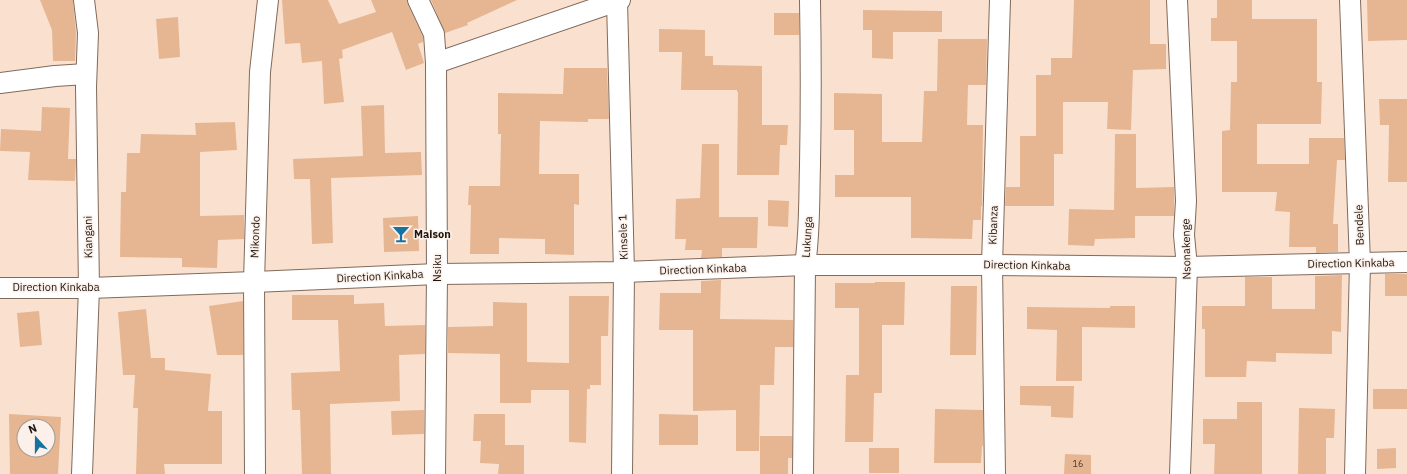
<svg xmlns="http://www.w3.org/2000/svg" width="1407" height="474" viewBox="0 0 1407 474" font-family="'IBM Plex Sans',sans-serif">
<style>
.building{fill:#e6b693;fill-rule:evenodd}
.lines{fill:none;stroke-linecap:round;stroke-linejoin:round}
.street-casing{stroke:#816a5b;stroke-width:22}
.street{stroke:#fff;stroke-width:20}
.labels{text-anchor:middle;stroke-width:3;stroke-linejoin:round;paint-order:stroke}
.number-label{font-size:9px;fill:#4e3c2f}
.street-label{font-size:11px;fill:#1c140e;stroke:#fcf1ea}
.poi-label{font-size:11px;font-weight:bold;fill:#1c140e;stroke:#fcf1ea;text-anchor:start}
</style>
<rect width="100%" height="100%" fill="#fae1cf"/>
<g class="building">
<polygon points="40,0 73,0 76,33 75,61 53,61 52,30"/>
<polygon points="282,0 328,0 339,24 376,12 371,0 407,0 408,5 423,37 423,42 418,44 424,63 406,70 392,32 342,50 343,58 339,59 344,102 324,104 322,61 302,63 300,43 285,44"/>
<polygon points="431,0 517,0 467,23 468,25 445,33"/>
<polygon points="1074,0 1150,0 1150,44 1166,44 1166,69 1133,70 1131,130 1107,129 1108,102 1063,102 1063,154 1054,154 1054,206 1005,206 1006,187 1020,187 1020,136 1036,136 1036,75 1051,75 1051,58 1072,58"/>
<polygon points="1217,0 1252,0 1252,19 1317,19 1317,82 1322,82 1321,124 1257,124 1257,164 1309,164 1309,138 1344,138 1345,160 1337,160 1333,224 1338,224 1338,252 1316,253 1316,247 1289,247 1290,212 1275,211 1277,192 1222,192 1222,131 1230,130 1231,82 1237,82 1237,41 1211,41 1211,18 1217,18"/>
<polygon points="1367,0 1407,0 1407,40 1368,41"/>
<polygon points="863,10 942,11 942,32 893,32 893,59 872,58 872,30 863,30"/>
<rect x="774" y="13" width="25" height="22"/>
<polygon points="178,17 180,57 159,59 156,19"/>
<polygon points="659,29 705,30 705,56 713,56 713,65 762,66 762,125 788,125 787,145 780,145 779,175 737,175 738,92 737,92 737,90 681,90 682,52 659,52"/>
<polygon points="938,39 987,39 986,85 968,85 967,125 983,125 982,206 981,206 981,220 973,220 972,239 911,238 911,197 835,197 835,175 854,175 854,130 834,130 834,93 882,94 882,142 922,142 924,91 937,91"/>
<polygon points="564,68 607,68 609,119 588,119 588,122 540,121 539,174 579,174 579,205 574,204 574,255 545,254 545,239 499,238 499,254 470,254 471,205 468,205 469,186 500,186 501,134 498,134 498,93 563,94"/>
<polygon points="1379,99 1407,99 1407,182 1388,182 1389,125 1380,125"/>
<polygon points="384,105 385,153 421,152 422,175 331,178 333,243 312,244 310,179 294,179 293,159 363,156 361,106"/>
<polygon points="42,107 70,108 68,159 76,159 75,181 28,180 30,152 0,151 1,129 41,131"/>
<polygon points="235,122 237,150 200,152 200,216 244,215 244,239 218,240 217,268 182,267 182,258 120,257 121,192 126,192 127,153 140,153 141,134 196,135 195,123"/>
<polygon points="1115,134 1136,134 1136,188 1174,187 1174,216 1135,216 1135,238 1095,239 1094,246 1068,245 1069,209 1114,210"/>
<polygon points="702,144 719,144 719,217 758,217 757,248 722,248 722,257 701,258 702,250 685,250 686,239 675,239 676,199 700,198"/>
<polygon points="768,200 789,201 788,227 768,226"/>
<polygon points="418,216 419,251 384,252 383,218"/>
<rect x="1385" y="274" width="22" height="22"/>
<polygon points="1342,275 1341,332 1332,331 1332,354 1276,353 1276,362 1247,361 1246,377 1205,377 1205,329 1202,329 1202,306 1245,306 1245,277 1272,277 1272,309 1315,309 1315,276"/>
<polygon points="721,280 720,319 793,320 793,347 775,347 774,385 760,385 759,451 736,451 736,410 693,411 693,330 659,330 660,293 701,293 701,281"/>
<polygon points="875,282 905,282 904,325 882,325 882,393 874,393 873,442 845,442 846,375 859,375 859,308 835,308 835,283 875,283"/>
<polygon points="951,286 977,286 976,355 950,355"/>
<polygon points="292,295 354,295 354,304 384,303 385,326 425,325 425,354 399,355 400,401 330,404 331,474 302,474 300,410 292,410 291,373 340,371 338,320 292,320"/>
<polygon points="569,296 609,296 608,336 601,336 601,385 590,385 590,389 587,389 586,443 569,442 569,390 531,390 531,403 500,403 500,354 448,353 448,327 493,326 493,302 527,303 527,362 569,363"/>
<polygon points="243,301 243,355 217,355 209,306"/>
<polygon points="1110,306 1135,306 1135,328 1082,327 1082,381 1056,381 1057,330 1027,329 1027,307 1110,308"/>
<polygon points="146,309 151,358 165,358 165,370 211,374 208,411 222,411 222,464 164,464 165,474 136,474 138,408 133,408 135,375 123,375 118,312"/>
<polygon points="39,311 42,345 20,347 17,313"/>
<polygon points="1020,386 1074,386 1073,418 1051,417 1051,406 1020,405"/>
<rect x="1373" y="389" width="34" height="20"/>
<polygon points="1237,402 1262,402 1262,474 1214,474 1215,444 1203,444 1203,419 1237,419"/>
<polygon points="1299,408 1335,409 1334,438 1326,438 1326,474 1298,474"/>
<polygon points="935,409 983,410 983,446 982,446 981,463 934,463"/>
<polygon points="424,410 424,434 392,435 391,411"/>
<path d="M9 414 61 417 58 474H10ZM24 426H48V450H24Z"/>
<polygon points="474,414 505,414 505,445 524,445 524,474 498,474 499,464 480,463 481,441 473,441"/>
<polygon points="659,414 698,415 698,445 659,445"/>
<polygon points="760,436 792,436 792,458 788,458 788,474 760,474"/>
<rect x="869" y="448" width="30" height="25"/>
<polygon points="1396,448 1396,468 1377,469 1377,449"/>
<polygon points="1065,454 1091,455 1091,474 1064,474"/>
</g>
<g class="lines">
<g class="street-casing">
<g id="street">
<polyline points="418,0 434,34 436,63 437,274 435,474"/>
<polyline points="1177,0 1186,201 1184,235 1187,267 1180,474"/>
<polyline points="1350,0 1360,263 1355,474"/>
<polyline points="617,1 624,272 622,474"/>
<polyline points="436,63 620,0"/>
<polyline points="0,83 55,76 86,74"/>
<polyline points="0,288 89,288 254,282 437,274 624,272 805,265 992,265 1187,267 1407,262"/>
<polyline points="82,474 89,288 86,87 88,33 84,0"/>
<polyline points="255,474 254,282 260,72 268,0"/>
<path d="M803 474 805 265C810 233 809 197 810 165 811 110 811 55 810 0"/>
<polyline points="995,474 992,265 1000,0"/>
</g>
</g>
<use href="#street" class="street"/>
</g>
<defs>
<g id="bar-bare" transform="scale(1.38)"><path d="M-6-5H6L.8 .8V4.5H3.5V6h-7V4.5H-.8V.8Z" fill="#1673a1" stroke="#fcf1ea" stroke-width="2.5" paint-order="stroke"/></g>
</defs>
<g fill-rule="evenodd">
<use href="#bar-bare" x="401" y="234"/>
</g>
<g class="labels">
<g class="number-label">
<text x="1078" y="467">16</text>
</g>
<g class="street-label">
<text transform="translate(993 225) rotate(-88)" y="4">Kibanza</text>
<text transform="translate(1359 225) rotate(-92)" y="4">Bendele</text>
<text transform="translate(88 237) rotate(-91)" y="4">Kiangani</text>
<text transform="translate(255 237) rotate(-88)" y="4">Mikondo</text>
<text transform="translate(623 237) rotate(-92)" y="4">Kinsele 1</text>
<text transform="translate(807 237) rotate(-86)" y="4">Lukunga</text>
<text transform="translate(1186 249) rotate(-91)" y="4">Nsonakenge</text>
<text transform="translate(1351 263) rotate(-1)" y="4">Direction Kinkaba</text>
<text transform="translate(1027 265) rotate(1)" y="4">Direction Kinkaba</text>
<text transform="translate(437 268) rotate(-90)" y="4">Nsiku</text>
<text transform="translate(703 269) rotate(-2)" y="4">Direction Kinkaba</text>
<text transform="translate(380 276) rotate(-3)" y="4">Direction Kinkaba</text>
<text x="56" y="291">Direction Kinkaba</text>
</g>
<g class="poi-label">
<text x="414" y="238">Maison</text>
</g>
</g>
<g transform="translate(36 438) rotate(339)"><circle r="19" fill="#fcf1ea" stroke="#a29992"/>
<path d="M0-3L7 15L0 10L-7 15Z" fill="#1673a1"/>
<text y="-6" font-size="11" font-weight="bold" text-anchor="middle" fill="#1c140e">N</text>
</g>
</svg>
